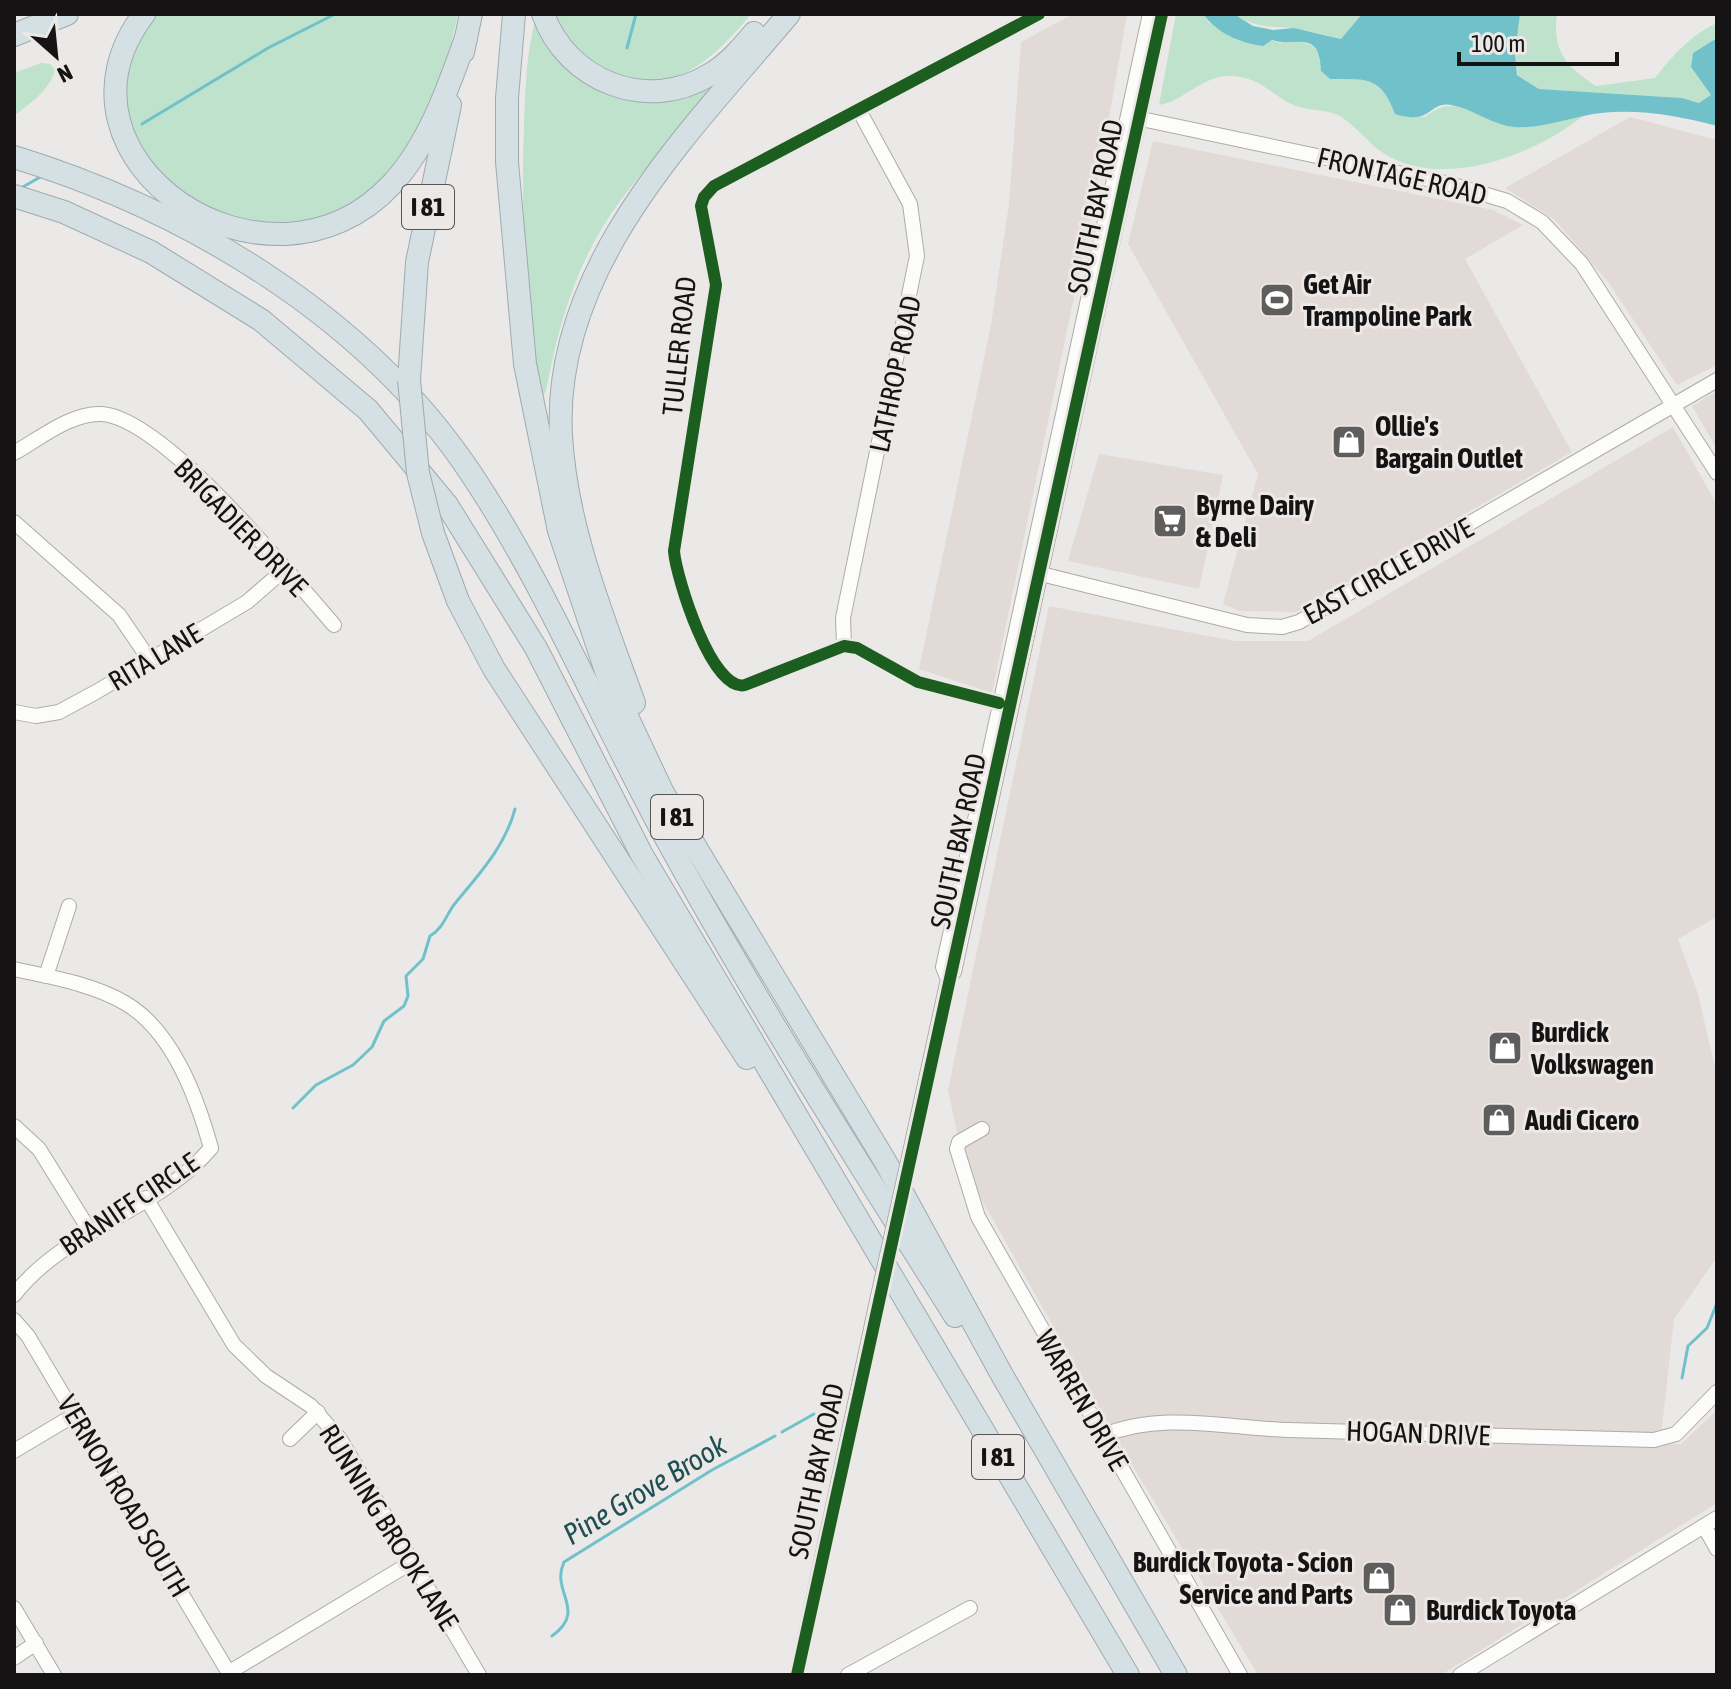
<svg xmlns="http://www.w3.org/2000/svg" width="1731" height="1689" viewBox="0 0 1731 1689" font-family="'Asap Condensed',sans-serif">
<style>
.built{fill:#e1dad6}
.green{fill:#bee2cb}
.water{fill:#70c1ca}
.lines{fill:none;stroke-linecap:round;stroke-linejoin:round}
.stream{stroke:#70c1ca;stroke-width:3}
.minor-casing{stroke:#adabaa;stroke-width:16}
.highway-casing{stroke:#9faaaf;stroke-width:24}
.minor{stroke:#fcfcfb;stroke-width:14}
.highway{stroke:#d4e0e4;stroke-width:22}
.minor-bridge-casing{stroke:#adabaa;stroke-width:16;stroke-linecap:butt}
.highway-bridge-casing{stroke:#9faaaf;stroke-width:24;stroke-linecap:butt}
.minor-bridge{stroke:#fcfcfb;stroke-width:14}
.highway-bridge{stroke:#d4e0e4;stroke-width:22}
.cycleway-casing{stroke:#ece8e6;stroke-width:17}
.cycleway{stroke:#1b5e20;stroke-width:12}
.labels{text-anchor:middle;stroke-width:6;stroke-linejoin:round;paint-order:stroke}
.shield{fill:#ece8e6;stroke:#565352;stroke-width:2}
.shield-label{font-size:26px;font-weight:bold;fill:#151313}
.street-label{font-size:28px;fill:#151313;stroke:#ece8e6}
.poi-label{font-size:28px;font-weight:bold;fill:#151313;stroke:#ece8e6;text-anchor:start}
.water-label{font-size:30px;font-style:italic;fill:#1e4f55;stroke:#ece8e6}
</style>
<rect width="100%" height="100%" fill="#ebe9e7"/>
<g class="built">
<polygon points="1073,14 1127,14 1100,171 992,693 919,669 991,325 1009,204 1021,42"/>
<polygon points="1630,117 1717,140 1717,365 1677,385 1608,282 1555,220 1505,188"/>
<polygon points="1153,141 1493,210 1523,225 1465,259 1572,452 1296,612 1240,611 1223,604 1258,474 1128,244"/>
<polygon points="1717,391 1717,449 1692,406"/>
<polygon points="1673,427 1717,505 1717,917 1678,939 1698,994 1717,1076 1717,1257 1674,1319 1660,1445 1681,1444 1717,1410 1717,1503 1441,1675 1258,1675 1119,1443 965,1170 948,1090 1049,606 1235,641 1308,641"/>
<polygon points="1099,454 1223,475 1199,589 1068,561"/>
</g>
<g class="green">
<polygon points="152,14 458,14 448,58 421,127 391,174 351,207 307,224 234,223 162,179 128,123 125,77"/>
<path d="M537 14C582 91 579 97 671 89 684 88 702 84 713 88 695 123 659 153 634 183 581 248 561 311 546 391L541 398C527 306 520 223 524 129 525 91 526 51 537 14Z"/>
<path d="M549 14H751C711 62 670 101 605 69 596 65 584 61 578 54 566 43 558 27 549 14Z"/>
<path d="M1176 14H1203L1209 23 1280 43 1294 38 1313 46 1321 55V71L1330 79C1366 79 1381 76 1395 114L1425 117C1459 88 1479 125 1516 127 1537 128 1562 119 1583 116 1535 154 1450 188 1390 157 1371 147 1360 130 1343 118 1328 108 1313 112 1296 106 1274 98 1262 77 1231 76 1202 75 1185 101 1159 105Z"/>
<path d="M1234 14H1362L1341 39C1326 35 1311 31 1296 29 1269 25 1260 30 1234 14Z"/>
<path d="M1520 14H1557C1552 51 1566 66 1596 86L1655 78C1673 56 1690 35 1717 23V38L1693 53 1691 67 1711 95 1700 103 1682 98 1539 89 1518 75 1515 53Z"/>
<path d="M41 63 50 64 55 70C49 91 30 103 14 116V73Z"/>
</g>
<path class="water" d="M1203 14H1234L1253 26 1273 30 1294 28 1341 39 1362 14H1520L1515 53 1517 75 1539 89 1682 98 1699 103 1711 95 1691 67 1693 53 1717 38V126C1679 116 1640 109 1601 113 1574 116 1542 129 1515 127 1491 125 1474 109 1451 105 1428 101 1433 126 1395 114 1381 76 1367 79 1330 79L1321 71C1320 27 1294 48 1272 40L1263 46C1240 43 1217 33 1203 14Z"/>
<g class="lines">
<g class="stream">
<polyline points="627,48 636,14"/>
<polyline points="142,124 268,48 335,14"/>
<polyline points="21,188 42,176"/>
<path d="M293 1108 316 1085 353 1065 372 1047 384 1021 404 1006 408 996 406 976 423 959 430 936C445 927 446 913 457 901 481 872 505 846 515 809"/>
<polyline points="1682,1378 1688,1346 1707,1328 1717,1303"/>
<polyline points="782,1432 814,1414"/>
<path d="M552 1636C588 1610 550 1592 564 1562L712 1470 775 1436"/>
</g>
<g class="minor-casing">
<g id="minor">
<polyline points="1132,117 1450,184 1507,201 1542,222 1582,264 1717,473"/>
<path d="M14 453C39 439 72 412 102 414 165 419 291 576 334 625"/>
<polyline points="14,522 119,615 149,659"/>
<polyline points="1033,572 1247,625 1282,627 1299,622 1717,380"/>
<polyline points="844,646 843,618 917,256 910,204 860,112"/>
<path d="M999 703 918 682 857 648 844 646 745 685C712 693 676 577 674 551L716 285 701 206 704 197 714 186 1039 14"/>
<polyline points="14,712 36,716 59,712 96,692 247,602 285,569"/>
<path d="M14 969C50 977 93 984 125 1003 173 1031 197 1098 211 1148 157 1212 66 1228 14 1295"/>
<polyline points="46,976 69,906"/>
<polyline points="948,979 943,967 1150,14"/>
<polyline points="14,1126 39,1149 90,1231"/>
<polyline points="982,1129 959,1142 957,1149 978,1217 1240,1675"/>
<polyline points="907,1166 948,979 954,972 1162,14"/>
<polyline points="146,1198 234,1345 266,1376 311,1406 340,1439 479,1675"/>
<polyline points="14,1320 28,1336 230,1675"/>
<path d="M1102 1436C1161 1411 1226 1428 1288 1430 1410 1433 1532 1436 1654 1440L1676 1434 1717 1392"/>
<polyline points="290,1439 318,1412"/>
<polyline points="14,1451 76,1414"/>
<polyline points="1704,1526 1717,1549"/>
<polyline points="14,1608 54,1675"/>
<polyline points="14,1658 36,1643"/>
<polyline points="228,1673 412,1562"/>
<polyline points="797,1675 877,1301"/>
<polyline points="848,1675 970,1608"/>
<polyline points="1460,1675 1717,1518"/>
</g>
</g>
<g class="highway-casing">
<g id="highway">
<path d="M144 14C34 159 268 317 392 184 429 144 448 88 466 38"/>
<polyline points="514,14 507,98 507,162 525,364 559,531 607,674 663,793 885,1161 1002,1375 1176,1675"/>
<path d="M543 14C567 81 647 113 709 75 727 65 741 49 754 33"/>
<polyline points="14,35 67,14"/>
<polyline points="463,52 471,14"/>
<path d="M14 157C189 211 366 317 470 472 547 587 600 718 667 840 756 1002 856 1159 955 1316"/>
<polyline points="14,196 64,212 151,252 261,320 368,410 447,505 536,648 642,855 1128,1675"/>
<polyline points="409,380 417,262 450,105"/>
<polyline points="433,533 458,601 494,669 747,1058"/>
<path d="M634 703C603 617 566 527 561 435 552 267 689 133 789 14"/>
</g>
</g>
<use href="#minor" class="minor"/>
<use href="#highway" class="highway"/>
<g class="minor-bridge-casing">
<polyline id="minor-bridge" points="877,1301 907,1166"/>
</g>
<g class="highway-bridge-casing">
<polyline id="highway-bridge" points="409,380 418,473 433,533"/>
</g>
<use href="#minor-bridge" class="minor-bridge"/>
<use href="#highway-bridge" class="highway-bridge"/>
<g class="cycleway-casing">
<g id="cycleway">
<path d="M999 703 918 682 857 648 844 646 745 685C712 693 676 577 674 551L716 285 701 206 704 197 714 186 1039 14"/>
<polyline points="797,1675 1162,14"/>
</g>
</g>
<use href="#cycleway" class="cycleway"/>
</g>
<defs>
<g id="stadium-square" transform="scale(1.8)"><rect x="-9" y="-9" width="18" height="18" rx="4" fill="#605e5d" stroke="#ece8e6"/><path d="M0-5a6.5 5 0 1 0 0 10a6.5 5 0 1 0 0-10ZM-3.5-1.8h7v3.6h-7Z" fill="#fff"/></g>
<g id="shop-square" transform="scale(1.8)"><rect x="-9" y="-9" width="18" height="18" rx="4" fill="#605e5d" stroke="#ece8e6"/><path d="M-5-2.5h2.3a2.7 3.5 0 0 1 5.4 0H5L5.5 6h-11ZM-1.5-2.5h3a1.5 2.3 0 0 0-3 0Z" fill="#fff"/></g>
<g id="supermarket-square" transform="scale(1.8)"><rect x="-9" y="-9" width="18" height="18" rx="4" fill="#605e5d" stroke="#ece8e6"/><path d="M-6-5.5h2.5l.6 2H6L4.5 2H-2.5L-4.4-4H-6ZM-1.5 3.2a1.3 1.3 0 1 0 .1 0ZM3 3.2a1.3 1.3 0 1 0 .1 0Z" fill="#fff"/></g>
</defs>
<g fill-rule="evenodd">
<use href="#stadium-square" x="1277" y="300"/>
<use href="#shop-square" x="1349" y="442"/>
<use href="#supermarket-square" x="1170" y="521"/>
<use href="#shop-square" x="1505" y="1048"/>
<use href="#shop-square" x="1499" y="1120"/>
<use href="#shop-square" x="1379" y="1578"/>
<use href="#shop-square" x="1400" y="1610"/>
</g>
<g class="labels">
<g class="shield">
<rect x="402" y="185" width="52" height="44" rx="6"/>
<rect x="651" y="795" width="52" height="44" rx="6"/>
<rect x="972" y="1435" width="52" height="44" rx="6"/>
</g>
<g class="shield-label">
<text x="428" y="216">I 81</text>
<text x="677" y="826">I 81</text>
<text x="998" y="1466">I 81</text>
</g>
<g class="street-label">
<text transform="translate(1402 176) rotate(13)" y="10">FRONTAGE ROAD</text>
<text transform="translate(1095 207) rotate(-78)" y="10">SOUTH BAY ROAD</text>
<text transform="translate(679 346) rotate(-84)" y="10">TULLER ROAD</text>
<text transform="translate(895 374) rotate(-78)" y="10">LATHROP ROAD</text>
<text transform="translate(241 527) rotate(46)" y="10">BRIGADIER DRIVE</text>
<text transform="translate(1388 571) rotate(-29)" y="10">EAST CIRCLE DRIVE</text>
<text transform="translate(155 657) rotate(-31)" y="10">RITA LANE</text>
<text transform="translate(958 841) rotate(-78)" y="10">SOUTH BAY ROAD</text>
<text transform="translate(129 1204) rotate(-34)" y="10">BRANIFF CIRCLE</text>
<text transform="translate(1082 1400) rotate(60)" y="10">WARREN DRIVE</text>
<text transform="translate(1418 1433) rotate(2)" y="10">HOGAN DRIVE</text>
<text transform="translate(816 1471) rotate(-78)" y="10">SOUTH BAY ROAD</text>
<text transform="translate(124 1496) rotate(59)" y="10">VERNON ROAD SOUTH</text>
<text transform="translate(389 1527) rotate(58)" y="10">RUNNING BROOK LANE</text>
</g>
<g class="poi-label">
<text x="1303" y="294">Get Air<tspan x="1303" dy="32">Trampoline Park</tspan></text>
<text x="1375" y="436">Ollie's<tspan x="1375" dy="32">Bargain Outlet</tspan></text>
<text x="1196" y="515">Byrne Dairy<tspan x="1196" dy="32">&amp; Deli</tspan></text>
<text x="1531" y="1042">Burdick<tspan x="1531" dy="32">Volkswagen</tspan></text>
<text x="1525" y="1130">Audi Cicero</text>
<text x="1353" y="1572" text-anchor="end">Burdick Toyota - Scion<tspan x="1353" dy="32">Service and Parts</tspan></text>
<text x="1426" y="1620">Burdick Toyota</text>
</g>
<g class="water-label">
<text transform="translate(645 1490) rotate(-31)" y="10">Pine Grove Brook</text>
</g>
</g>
<rect width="1731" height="1689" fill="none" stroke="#151313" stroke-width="32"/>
<g transform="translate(56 56) rotate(153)" stroke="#ece8e6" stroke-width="6" paint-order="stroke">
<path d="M0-6L14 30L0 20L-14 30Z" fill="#151313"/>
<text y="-12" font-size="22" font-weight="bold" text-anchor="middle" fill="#151313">N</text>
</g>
<path d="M1459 52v12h158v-12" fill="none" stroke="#151313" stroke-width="4"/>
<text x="1471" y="52" font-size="24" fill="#151313" stroke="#ece8e6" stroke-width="6" paint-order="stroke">100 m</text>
</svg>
